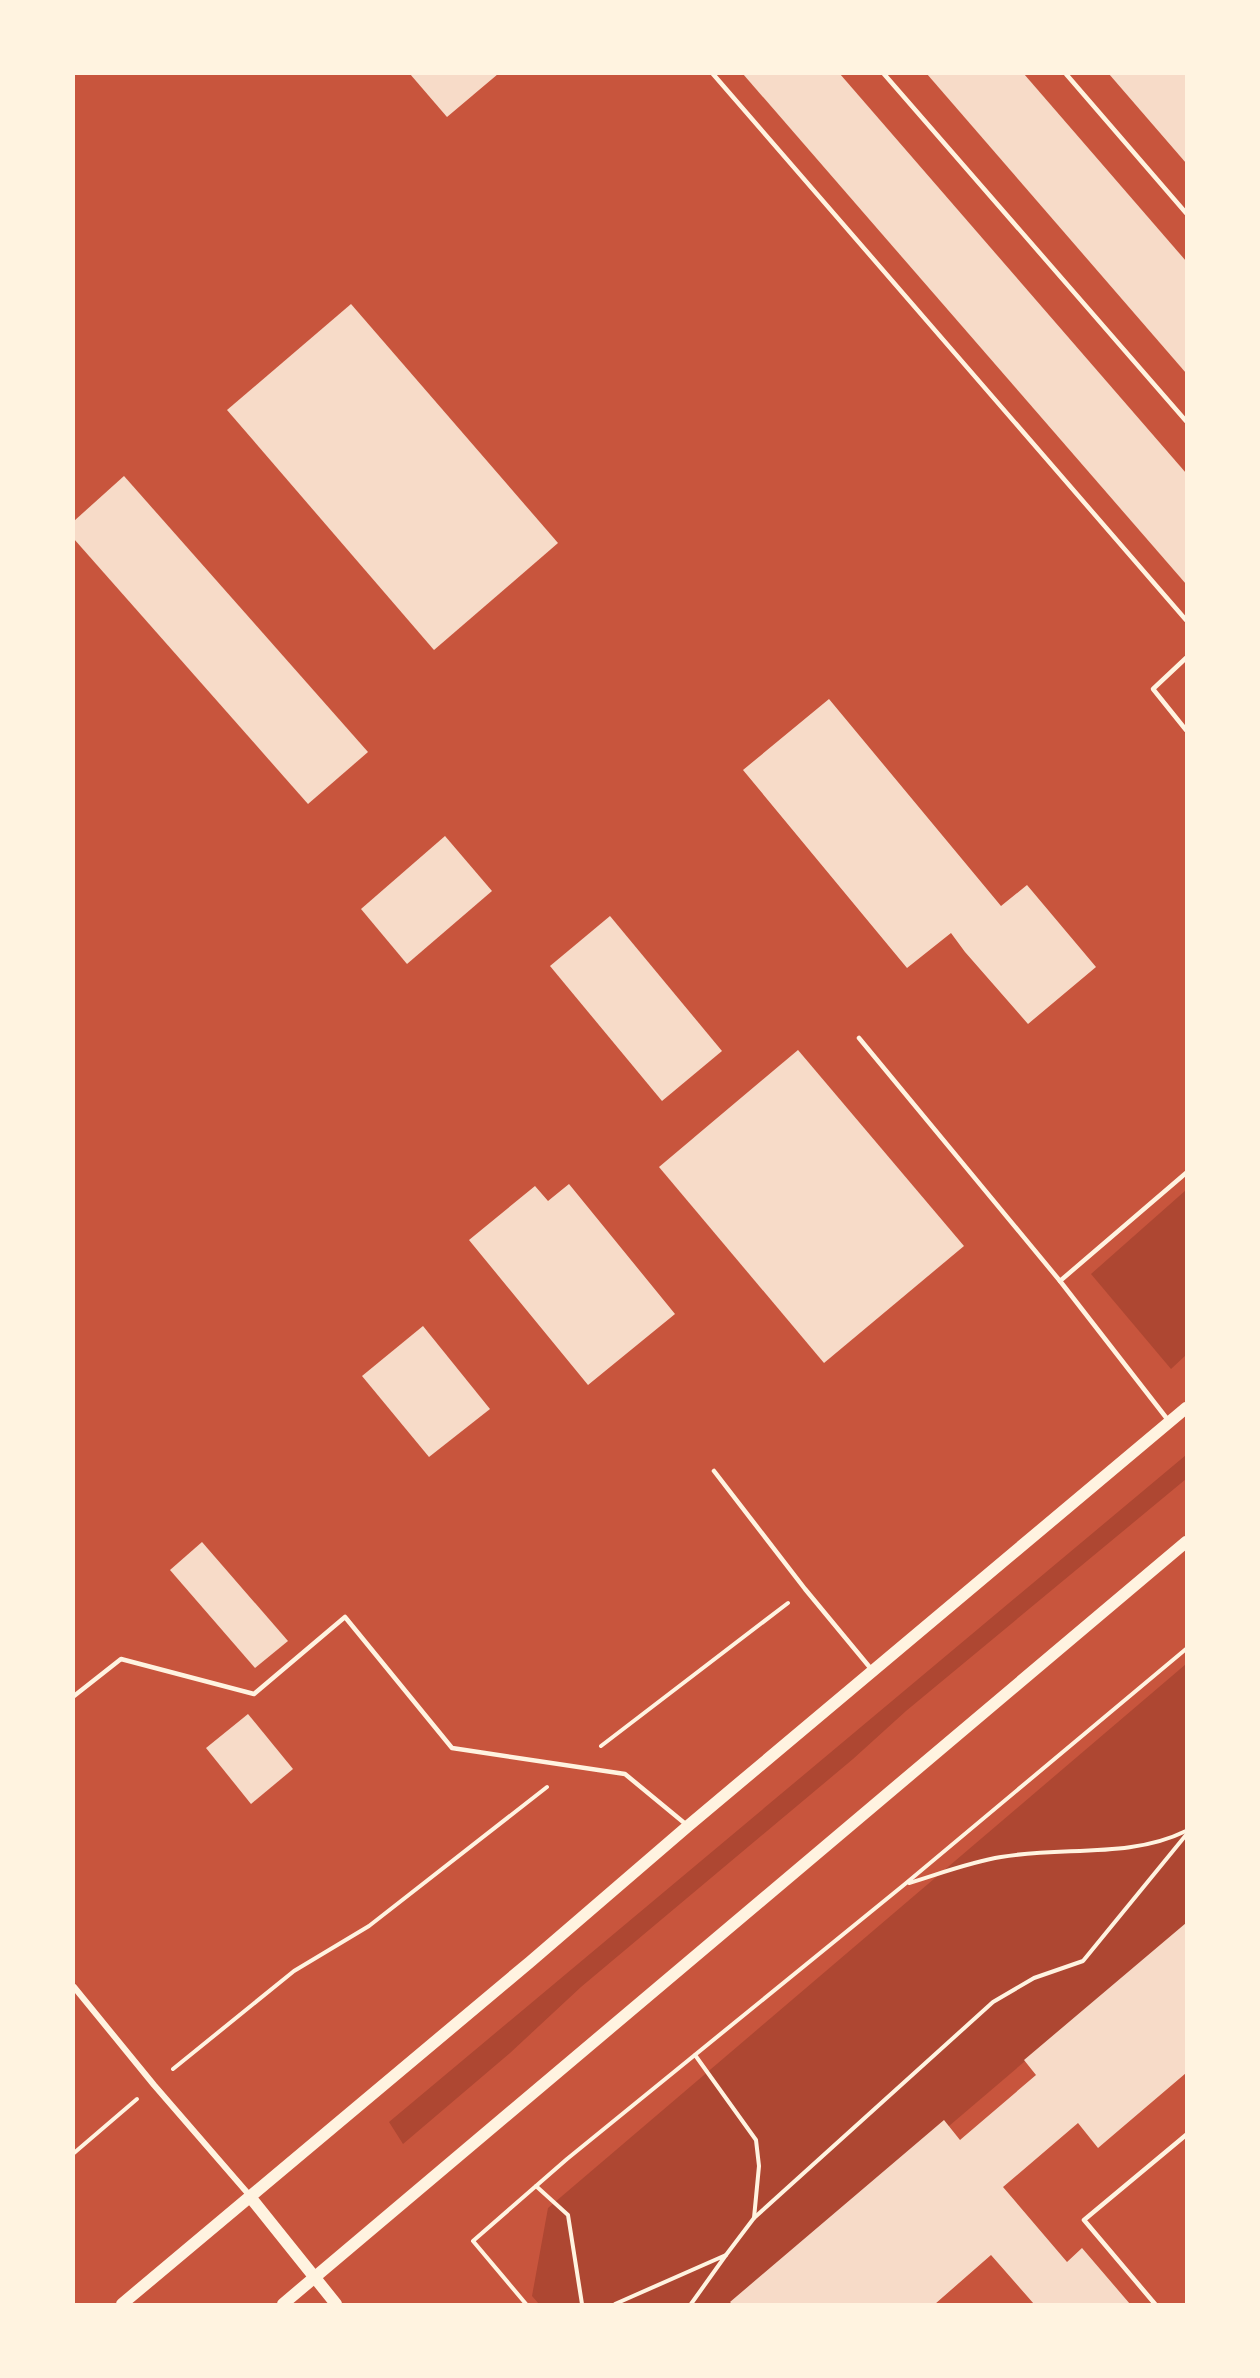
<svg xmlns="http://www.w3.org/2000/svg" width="1260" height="2378" viewBox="0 0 1260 2378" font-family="'Nunito Sans',sans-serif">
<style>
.green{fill:#ae4732}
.building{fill:#f7dbc8}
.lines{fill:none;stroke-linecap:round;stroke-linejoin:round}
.path{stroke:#fff3e0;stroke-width:4}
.service{stroke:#fff3e0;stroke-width:4.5}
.minor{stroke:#fff3e0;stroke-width:6}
.secondary{stroke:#fff3e0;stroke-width:12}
</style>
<rect width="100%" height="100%" fill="#c8553d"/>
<g class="green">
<polygon points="1186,1190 1186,1355 1171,1369 1091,1274"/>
<polygon points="1186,1455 1186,1479 906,1711 853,1759 581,1987 510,2053 403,2144 389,2122"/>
<polygon points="1186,1664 1186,1924 740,2304 539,2304 532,2296 548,2208"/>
</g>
<g class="building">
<polygon points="410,74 498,74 447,117"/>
<polygon points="743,74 840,74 1186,473 1186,584"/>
<polygon points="927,74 1024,74 1186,261 1186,373"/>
<polygon points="1109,74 1186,74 1186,163"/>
<polygon points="351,304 558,543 434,650 227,410"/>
<polygon points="124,476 368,752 308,804 74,539 74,521"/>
<polygon points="829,699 1001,906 1027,885 1096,967 1028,1024 965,952 951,933 907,968 743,770"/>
<polygon points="445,836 492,891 407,964 361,909"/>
<polygon points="610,916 722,1051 662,1101 550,966"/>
<polygon points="798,1050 964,1246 824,1363 659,1167"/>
<polygon points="569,1184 675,1314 588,1385 469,1240 535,1186 548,1201"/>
<polygon points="423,1326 490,1409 429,1457 362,1376"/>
<polygon points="202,1542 288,1641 255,1668 170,1570"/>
<polygon points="248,1714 293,1769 251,1804 206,1748"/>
<polygon points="1186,1923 1186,2073 1098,2148 1078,2123 1003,2187 1067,2262 1082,2248 1130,2304 1034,2304 991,2255 935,2304 732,2304 730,2302 944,2120 960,2140 1036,2075 1024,2060"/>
</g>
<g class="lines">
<g class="path">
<polyline points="601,1746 788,1603"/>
<path d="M909 1883C939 1874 970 1862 1001 1857 1062 1846 1129 1859 1186 1831"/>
<polyline points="695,2055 756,2140 759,2166 754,2218 726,2255"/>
<polyline points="173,2069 294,1971 369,1926 547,1787"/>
<polyline points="74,2153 137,2099"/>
<polyline points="536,2186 568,2215 582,2304"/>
<polyline points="754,2218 993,2002 1034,1978 1083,1961 1186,1835"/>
<polyline points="526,2304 473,2241 567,2159 905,1884 1186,1649"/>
<polyline points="615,2304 726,2255 691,2304"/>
</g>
<g class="service">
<polyline points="713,74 1186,620"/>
<polyline points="884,74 1186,421"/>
<polyline points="1066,74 1186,213"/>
<polyline points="1186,658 1153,689 1186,730"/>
<polyline points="859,1038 1060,1281 1168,1420"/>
<polyline points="1060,1281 1186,1173"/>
<polyline points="714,1471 805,1589 872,1670"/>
<polyline points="74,1696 121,1659 254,1694 345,1617 452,1748 625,1774 688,1826"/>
<polyline points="1155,2304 1084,2220 1186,2135"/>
</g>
<polyline class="minor" points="74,1987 154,2085 251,2197"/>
<g class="secondary">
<polyline points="251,2198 336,2304"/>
<polyline points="122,2304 530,1962 688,1826 1186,1408"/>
<polyline points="283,2304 1186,1542"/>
</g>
</g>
<rect width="1260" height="2378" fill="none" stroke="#fff3e0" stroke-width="150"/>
</svg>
